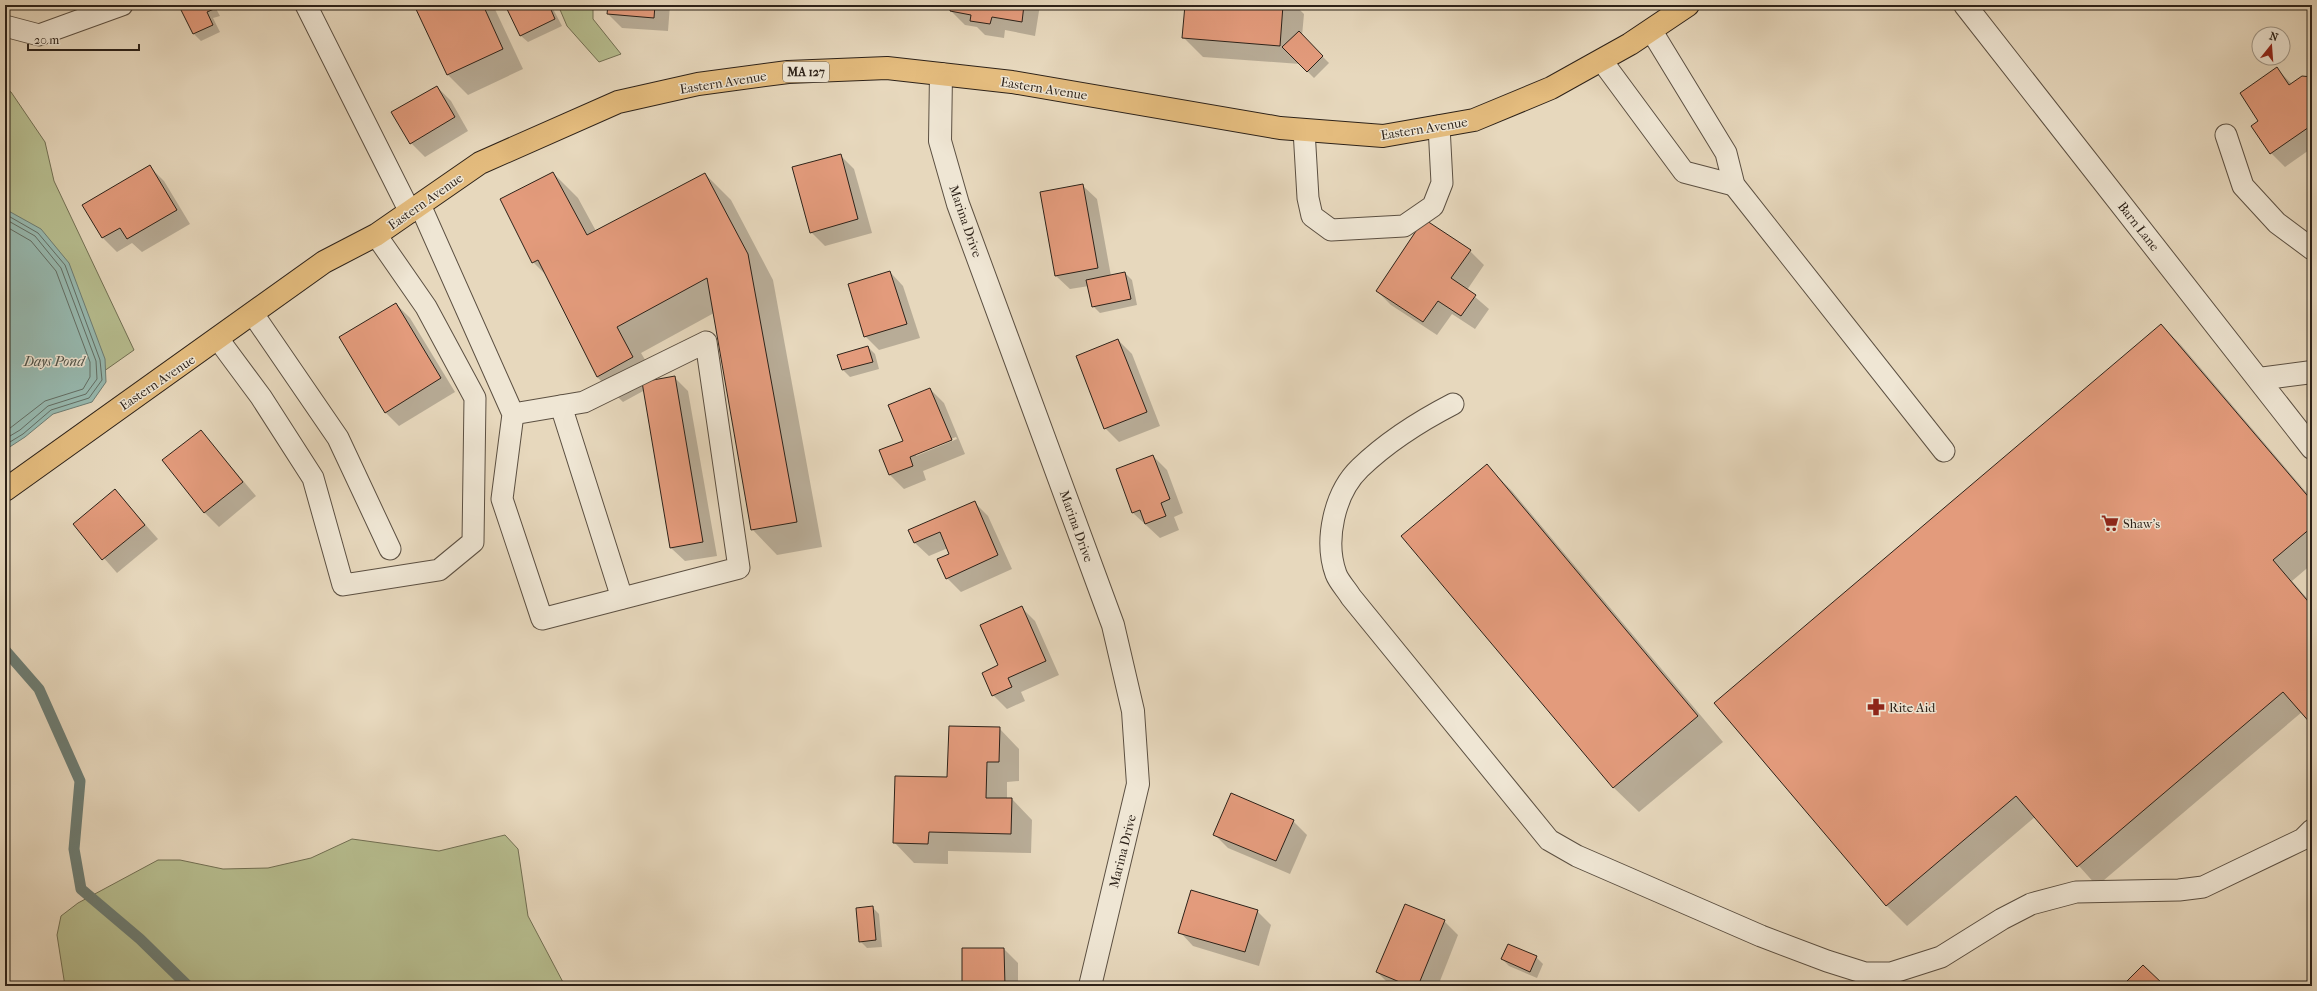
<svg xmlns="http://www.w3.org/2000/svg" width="2317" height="991" viewBox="0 0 2317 991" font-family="'IM FELL French Canon',serif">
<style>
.green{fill:#b7be90;stroke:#727054}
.water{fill:#97bab1;stroke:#6d7d74}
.shadow{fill:#0003;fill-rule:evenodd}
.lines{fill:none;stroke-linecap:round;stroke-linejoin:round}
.shore{stroke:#626e65;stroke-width:1}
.stream{stroke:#6d7d74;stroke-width:11}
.building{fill:#e39b7c;stroke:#2d2219}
.lane-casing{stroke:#5c5042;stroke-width:23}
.street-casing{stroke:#5c5042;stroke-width:24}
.primary-casing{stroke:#2d2219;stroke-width:24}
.lane{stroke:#efe6d4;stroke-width:21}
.street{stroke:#efe6d4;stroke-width:22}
.primary{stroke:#e4bc7e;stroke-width:22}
.labels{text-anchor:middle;stroke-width:3;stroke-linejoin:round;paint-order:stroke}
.shield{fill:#efe6d4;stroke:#675d51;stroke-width:1}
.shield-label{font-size:12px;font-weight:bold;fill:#2d2219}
.street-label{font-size:13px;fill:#2d2219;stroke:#efe6d4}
.poi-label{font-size:13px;fill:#2d2219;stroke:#efe6d4;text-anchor:start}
.water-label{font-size:14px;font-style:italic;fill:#4d5047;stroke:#efe6d4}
</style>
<rect width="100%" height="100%" fill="#e7d8bd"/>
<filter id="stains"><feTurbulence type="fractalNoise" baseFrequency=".005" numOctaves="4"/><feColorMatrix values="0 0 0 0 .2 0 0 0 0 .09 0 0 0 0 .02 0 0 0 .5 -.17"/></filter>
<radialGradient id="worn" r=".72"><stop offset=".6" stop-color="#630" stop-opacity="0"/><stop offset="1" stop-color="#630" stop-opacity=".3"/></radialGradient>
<g class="green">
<polygon points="558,5 593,5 593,19 621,54 599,62 567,26"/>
<polygon points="5,89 11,92 45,142 54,181 134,350 80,388 5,426"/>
<polygon points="505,835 518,849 528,916 565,986 65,986 57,935 61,916 78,903 158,860 180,860 223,869 268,868 311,858 352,839 439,851"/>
</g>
<polygon class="water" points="5,209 41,229 69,263 105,359 106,382 92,402 53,414 25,437 5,450"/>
<g class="shadow">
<polygon points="189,5 214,5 220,16 213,18 220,32 201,41 194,34 182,8"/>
<polygon points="415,5 493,5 523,69 468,95 448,75"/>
<polygon points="508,5 551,5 562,26 528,42 521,36"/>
<polygon points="609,5 670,5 668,31 622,28 608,14"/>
<polygon points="952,5 1040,5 1035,36 1005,30 1004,38 985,35 977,27 965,25 951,11"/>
<polygon points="1186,5 1295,5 1304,14 1302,36 1329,63 1314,78 1300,64 1203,57 1183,37"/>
<polygon points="2277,69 2292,84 2312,78 2312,148 2285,167 2271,153 2260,121"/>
<polygon points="437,87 451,101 468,131 425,157 411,143"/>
<polygon points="840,155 854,169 872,233 825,246 811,232"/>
<polygon points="150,167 164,181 190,224 142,252 132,243 117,252 103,238 84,205"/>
<polygon points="553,173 578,198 596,231 705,174 731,200 773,280 822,547 777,555 752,529 714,313 641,353 657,380 674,377 688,391 717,556 685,561 671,548 645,390 623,402 597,377 548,277 533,262"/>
<polygon points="1083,186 1097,199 1111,276 1125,273 1132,280 1137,305 1100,313 1093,306 1089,286 1070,289 1056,276"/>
<polygon points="1470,251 1484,265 1467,290 1489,309 1475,329 1452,314 1437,335 1391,305 1377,291"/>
<polygon points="890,272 903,286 920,338 879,350 865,336"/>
<polygon points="396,304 410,318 455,392 399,426 385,412"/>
<polygon points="2161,325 2181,345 2312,499 2312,564 2292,581 2312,604 2312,723 2302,712 2097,886 2035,817 1907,926 1887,906 1715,704"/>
<polygon points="1118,340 1132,354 1160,426 1119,442 1105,428"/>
<polygon points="868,347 875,354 879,369 850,377 843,370 839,355"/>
<path d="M930 389 944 403 965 454 923 471 926 480 904 489 890 475 880 451 904 441ZM956 437 957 439 916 456V453Z"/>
<polygon points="201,431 256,496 219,527 205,513 163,460"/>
<polygon points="1153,456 1167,470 1183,513 1174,517 1179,530 1160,538 1133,513 1117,469"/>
<polygon points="1487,466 1512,491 1723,742 1639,812 1613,787"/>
<polygon points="115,490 158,539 117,573 74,524"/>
<polygon points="974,502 988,516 1012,569 961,592 947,578 951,554 948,548 929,556 915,543 910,530"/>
<polygon points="1021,607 1035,621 1059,675 1021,692 1025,701 1007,709 993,695 999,666"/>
<polygon points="999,728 1019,749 1019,781 1007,782 1007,799 1012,799 1032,820 1031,853 948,851 948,864 914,863 894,842 948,778"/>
<polygon points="1293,821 1307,835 1290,874 1228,848 1214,834"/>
<polygon points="1405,905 1444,921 1458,935 1438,986 1391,986 1377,972"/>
<polygon points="872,907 879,914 882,947 867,948 860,941"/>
<polygon points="1257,911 1271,925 1259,966 1193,946 1180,932"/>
<polygon points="1004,949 1018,963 1018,986 963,986"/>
<polygon points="1536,957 1543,964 1537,978 1509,966 1502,959"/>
</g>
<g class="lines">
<g class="shore">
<polyline points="5,214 38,233 65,265 100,360 102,380 89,398 51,410 23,434 5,445"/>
<polyline points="5,219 35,236 61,268 96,361 97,379 86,394 48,406 20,430 5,439"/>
<polyline points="5,226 31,241 56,271 90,362 90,377 83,389 45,401 5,432"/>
</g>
<polyline class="stream" points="5,650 39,689 80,781 74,849 81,889 140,939 188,986"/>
</g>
<g class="building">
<polygon points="187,5 212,5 214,9 207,12 213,25 193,34 180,8"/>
<polygon points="414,5 483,5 503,49 447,75"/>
<polygon points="505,5 549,5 555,19 520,36"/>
<polygon points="608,5 655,5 654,18 607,14"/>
<polygon points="951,5 1024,5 1022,22 992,17 990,24 970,21 971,15 950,11"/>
<polygon points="1185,5 1283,5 1280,46 1182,38"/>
<polygon points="1299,31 1323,56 1307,72 1282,47"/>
<polygon points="2277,67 2289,85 2302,76 2312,77 2312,103 2309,105 2312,109 2312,125 2270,154 2251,126 2258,121 2240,93"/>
<polygon points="437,86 455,117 410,144 391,112"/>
<polygon points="841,154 858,219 810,233 792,167"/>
<polygon points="150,165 177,210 127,239 120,228 102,238 82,205"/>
<polygon points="553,172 587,235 705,173 748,254 797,522 751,530 707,278 617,327 633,357 597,377 538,260 532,263 500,199"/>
<polygon points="1083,184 1098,268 1055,276 1040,192"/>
<polygon points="1424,219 1471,250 1451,278 1476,295 1461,316 1438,301 1423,322 1376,291"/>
<polygon points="890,271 907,324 864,337 848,284"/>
<polygon points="1125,272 1131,299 1092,307 1086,280"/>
<polygon points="396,303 441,378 385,413 339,337"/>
<polygon points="2161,324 2312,501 2312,527 2273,560 2312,606 2312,725 2283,692 2077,867 2016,796 1886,906 1714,703"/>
<polygon points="1118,339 1147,412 1104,429 1076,356"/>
<polygon points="868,346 873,362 842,370 837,355"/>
<polygon points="675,376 703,542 670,548 642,382"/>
<polygon points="930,388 952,440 910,457 913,466 889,475 879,450 903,441 888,405"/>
<polygon points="201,430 243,482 204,513 162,460"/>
<polygon points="1153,455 1170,499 1161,503 1166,516 1145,524 1140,510 1132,513 1116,469"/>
<polygon points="1487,464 1698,716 1613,788 1401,536"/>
<polygon points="115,489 145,525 102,560 73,524"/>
<polygon points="975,501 998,555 946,579 937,559 949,554 940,532 914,543 908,530"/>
<polygon points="1022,606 1046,661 1008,678 1012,687 992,696 982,673 998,665 980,625"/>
<polygon points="949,726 1000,727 999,762 987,762 986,798 1012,798 1011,834 929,832 928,844 893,843 895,776 947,777"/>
<polygon points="1231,793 1294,820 1276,861 1213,835"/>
<polygon points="1191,890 1258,910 1245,952 1178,933"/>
<polygon points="1405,904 1445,920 1418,986 1409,986 1376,972"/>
<polygon points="873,906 876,940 859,942 856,908"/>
<polygon points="1508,944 1537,956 1530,972 1501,959"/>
<polygon points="962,948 1004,948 1005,986 962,986"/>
<polygon points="2143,965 2165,986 2122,986"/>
</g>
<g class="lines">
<g class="lane-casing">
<g id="lane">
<polyline points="306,5 410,212"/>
<polyline points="5,26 39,35 122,5"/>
<polyline points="1651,30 1726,153 1734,185 1944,451"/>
<polyline points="1602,61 1684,172 1734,185"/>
<polyline points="1304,130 1308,198 1312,216 1331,230 1404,226 1433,206 1442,183 1439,126"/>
<polyline points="2226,135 2243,186 2277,223 2312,249"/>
<polyline points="420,205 513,414 502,499 542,619 739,568 706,342 584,402 513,414"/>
<polyline points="253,314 338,438 390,549"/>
<polyline points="218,339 261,397 313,478 343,585 439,570 473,542 475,398 426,307 376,235"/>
<path d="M1453 404C1420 421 1386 443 1360 468 1334 493 1324 541 1336 574 1339 582 1347 590 1351 597L1549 840 1577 856 1761 936 1827 961 1865 973H1891L1941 957 2002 919 2031 904 2076 892 2179 890 2203 887 2303 839 2312 830"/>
<polyline points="561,406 622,598"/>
</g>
</g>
<g class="street-casing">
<g id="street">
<polyline points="1965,5 2312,448"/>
<polyline points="941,74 940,141 958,204 1113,625 1133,711 1138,784 1090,986"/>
<polyline points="2259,379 2312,372"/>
</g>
</g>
<g class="primary-casing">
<polyline id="primary" points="5,490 324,262 376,235 480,163 618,102 698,84 788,72 887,68 1012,82 1280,128 1383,136 1474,120 1551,88 1630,44 1688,5"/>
</g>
<use href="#lane" class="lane"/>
<use href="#street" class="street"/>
<use href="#primary" class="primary"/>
</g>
<defs>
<g id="supermarket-bare" transform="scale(1.38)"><path d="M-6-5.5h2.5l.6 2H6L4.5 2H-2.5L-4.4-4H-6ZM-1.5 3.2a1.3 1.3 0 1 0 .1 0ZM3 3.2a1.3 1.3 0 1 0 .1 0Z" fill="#8f2418" stroke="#efe6d4" stroke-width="2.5" paint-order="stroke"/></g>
<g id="pharmacy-bare" transform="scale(1.38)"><path d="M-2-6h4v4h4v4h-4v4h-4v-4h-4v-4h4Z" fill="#8f2418" stroke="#efe6d4" stroke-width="2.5" paint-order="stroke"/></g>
</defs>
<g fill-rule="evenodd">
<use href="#supermarket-bare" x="2110" y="523"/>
<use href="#pharmacy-bare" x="1876" y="707"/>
</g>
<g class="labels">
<rect class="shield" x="783" y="62" width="46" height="20" rx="3"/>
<g class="shield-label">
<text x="806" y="76">MA 127</text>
</g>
<g class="street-label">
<text transform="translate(723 82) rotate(-9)" y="5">Eastern Avenue</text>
<text transform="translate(1044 88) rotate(9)" y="5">Eastern Avenue</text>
<text transform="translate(1424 128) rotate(-9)" y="5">Eastern Avenue</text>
<text transform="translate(425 201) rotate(-35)" y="5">Eastern Avenue</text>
<text transform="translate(966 221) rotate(71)" y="5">Marina Drive</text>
<text transform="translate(2139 226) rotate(52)" y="5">Barn Lane</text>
<text transform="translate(157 382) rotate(-34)" y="5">Eastern Avenue</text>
<text transform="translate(1077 526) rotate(70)" y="5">Marina Drive</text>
<text transform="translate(1122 851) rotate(-76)" y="5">Marina Drive</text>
</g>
<g class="poi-label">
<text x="2123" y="528">Shaw's</text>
<text x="1889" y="712">Rite Aid</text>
</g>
<g class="water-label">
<text x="54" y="366">Days Pond</text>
</g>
</g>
<rect width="2317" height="991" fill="none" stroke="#e7d8bd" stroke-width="20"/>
<rect x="6" y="6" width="2305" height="979" fill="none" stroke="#2d2219" stroke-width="2"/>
<rect x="10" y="10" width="2297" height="971" fill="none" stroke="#2d2219"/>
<g transform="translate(2271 46) rotate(17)"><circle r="19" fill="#efe6d4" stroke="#a19889"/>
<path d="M0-3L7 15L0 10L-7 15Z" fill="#8f2418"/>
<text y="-6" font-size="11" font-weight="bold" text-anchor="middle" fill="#2d2219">N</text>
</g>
<path d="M28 44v6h111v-6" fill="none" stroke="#2d2219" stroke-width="2"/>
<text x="34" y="44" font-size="12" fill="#2d2219" stroke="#efe6d4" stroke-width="3" paint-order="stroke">20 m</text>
<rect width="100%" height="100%" filter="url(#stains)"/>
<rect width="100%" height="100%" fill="url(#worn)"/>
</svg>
